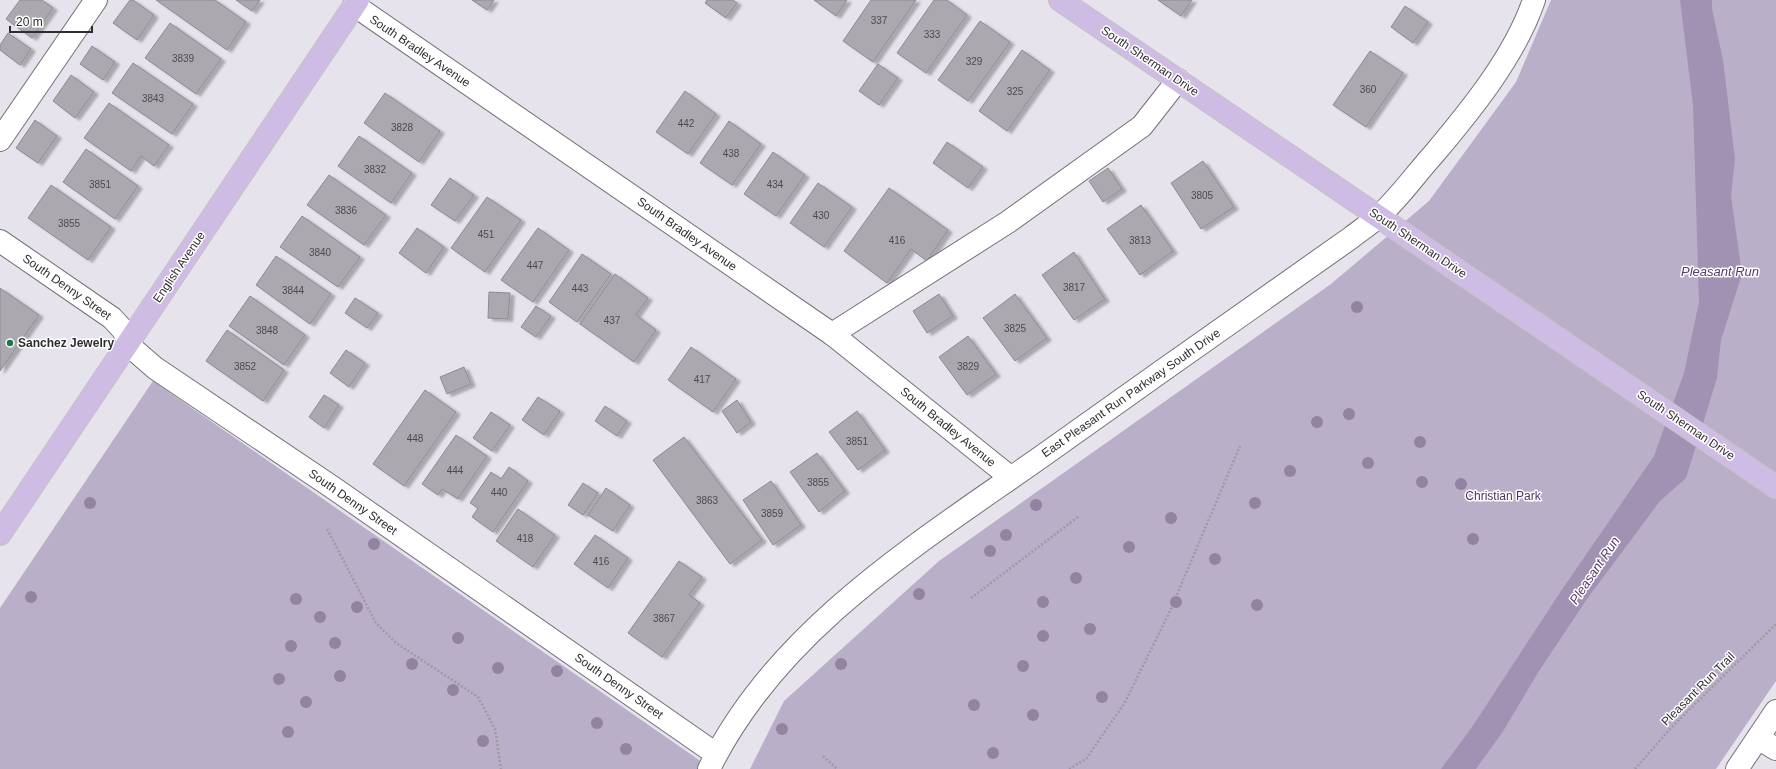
<svg xmlns="http://www.w3.org/2000/svg" width="1776" height="769" viewBox="0 0 1776 769" font-family="Arial,sans-serif">
<style>
.green{fill:#baafc9}
.water{fill:#a192b4}
.building{fill:#aba8b0;stroke:#8e8a92;filter:url(#shadow)}
.lines{fill:none;stroke-linecap:round;stroke-linejoin:round}
.minor-casing{stroke:#737078;stroke-width:24}
.major-casing{stroke:#c4c4c5;stroke-width:24}
.path{stroke:#9d9aa1;stroke-width:2.5;stroke-dasharray:2 2;stroke-linecap:butt}
.minor{stroke:#fff;stroke-width:22}
.major{stroke:#cfbce5;stroke-width:22}
.tree{fill:#9283a1}
.poi-dot{fill:#227547;stroke:#fff;stroke-width:1.5}
.labels{text-anchor:middle;stroke-width:3;stroke-linejoin:round;paint-order:stroke}
.number-label{font-size:10px;fill:#4d4b50}
.street-label{font-size:12px;fill:#2e2c30;stroke:#fff}
.poi-label{font-size:12px;font-weight:bold;fill:#2e2c30;stroke:#fff;text-anchor:start}
.park-label{font-size:12px;fill:#4c3564;stroke:#fff}
.water-label{font-size:13px;font-style:italic;fill:#553e6e;stroke:#fff}
</style>
<defs>
<filter id="shadow"><feDropShadow dx="4.5" dy="2.5" stdDeviation="1" flood-color="#0004"/></filter>
</defs>
<rect width="100%" height="100%" fill="#e7e3ec"/>
<g class="green">
<polygon points="1551,0 1776,0 1776,681 1716,769 750,769 784,701 939,561 1331,284 1429,201 1516,82"/>
<polygon points="153,381 712,769 0,769 0,608"/>
</g>
<polygon class="water" points="1680,0 1712,0 1712,9 1723,60 1732,135 1735,158 1731,196 1742,274 1721,340 1717,378 1686,478 1660,501 1587,599 1539,671 1502,733 1476,769 1441,769 1472,727 1561,591 1654,456 1684,373 1699,302 1693,105"/>
<g class="building">
<polygon points="20,0 42,0 53,8 32,38 6,19"/>
<polygon points="130,0 133,0 154,15 137,40 113,23"/>
<polygon points="156,0 215,0 246,22 227,50"/>
<polygon points="236,0 260,0 252,11"/>
<polygon points="472,0 494,0 487,10"/>
<polygon points="707,0 733,0 737,3 726,18 705,3"/>
<polygon points="814,0 847,0 836,16"/>
<polygon points="871,0 916,0 873,62 843,41"/>
<polygon points="934,0 947,0 967,15 926,73 897,53"/>
<polygon points="1158,0 1192,0 1181,16"/>
<polygon points="1405,6 1428,22 1413,43 1391,27"/>
<polygon points="980,21 1010,42 968,101 938,80"/>
<polygon points="170,23 221,59 196,94 145,58"/>
<polygon points="8,33 31,49 20,65 0,50 0,45"/>
<polygon points="92,46 115,62 103,80 80,64"/>
<polygon points="1022,50 1050,70 1007,131 979,111"/>
<polygon points="1370,51 1403,73 1366,127 1333,105"/>
<polygon points="133,63 193,104 172,134 112,93"/>
<polygon points="878,64 898,78 879,105 859,91"/>
<polygon points="71,75 94,92 75,118 53,101"/>
<polygon points="685,91 716,114 688,154 656,132"/>
<polygon points="385,93 440,131 419,162 364,123"/>
<polygon points="109,103 169,145 154,166 141,156 131,171 84,138"/>
<polygon points="35,120 57,136 38,163 16,148"/>
<polygon points="729,121 761,144 732,185 700,163"/>
<polygon points="359,136 412,173 391,203 338,166"/>
<polygon points="947,142 983,167 968,188 933,163"/>
<polygon points="86,149 138,186 115,219 63,182"/>
<polygon points="773,152 805,175 776,216 744,194"/>
<polygon points="1203,161 1234,207 1201,229 1171,183"/>
<polygon points="1108,168 1122,189 1103,202 1089,181"/>
<polygon points="329,175 386,215 364,245 307,205"/>
<polygon points="450,178 474,195 455,221 431,205"/>
<polygon points="818,183 852,207 824,247 790,223"/>
<polygon points="51,185 111,227 88,260 28,218"/>
<polygon points="889,188 948,230 927,261 911,249 887,283 844,251"/>
<polygon points="487,197 521,220 485,272 451,248"/>
<polygon points="1141,205 1173,251 1140,275 1107,229"/>
<polygon points="302,216 360,257 338,287 280,247"/>
<polygon points="417,228 444,247 426,273 399,253"/>
<polygon points="538,228 569,250 533,302 501,280"/>
<polygon points="1074,252 1105,299 1074,320 1042,275"/>
<polygon points="582,254 611,274 577,322 549,302"/>
<polygon points="276,256 331,294 310,324 256,285"/>
<polygon points="615,274 648,298 636,315 656,330 634,362 580,324"/>
<polygon points="0,288 39,315 0,371"/>
<polygon points="489,292 510,293 508,319 488,318"/>
<polygon points="939,294 953,316 927,333 913,311"/>
<polygon points="1015,294 1047,338 1015,361 983,318"/>
<polygon points="250,296 305,335 284,365 229,326"/>
<polygon points="355,298 378,313 367,328 345,313"/>
<polygon points="536,306 551,316 536,337 521,327"/>
<polygon points="227,330 284,370 263,401 206,361"/>
<polygon points="968,336 996,374 967,395 939,357"/>
<polygon points="691,347 736,379 713,412 668,380"/>
<polygon points="346,350 365,363 349,387 330,373"/>
<polygon points="464,367 471,384 447,394 440,377"/>
<polygon points="425,390 456,412 404,486 373,464"/>
<polygon points="324,395 339,405 324,428 309,417"/>
<polygon points="538,397 560,411 544,435 522,420"/>
<polygon points="737,400 751,422 737,433 722,411"/>
<polygon points="605,406 627,421 617,436 595,421"/>
<polygon points="857,411 885,450 858,470 829,432"/>
<polygon points="491,412 510,425 492,451 473,438"/>
<polygon points="456,435 487,456 458,499 442,489 438,495 422,484"/>
<polygon points="684,437 762,540 730,564 653,460"/>
<polygon points="817,453 845,491 819,512 790,472"/>
<polygon points="509,467 528,481 493,532 472,517 478,508 470,503 491,472 501,479"/>
<polygon points="771,481 801,525 773,545 743,500"/>
<polygon points="583,483 598,493 583,515 568,505"/>
<polygon points="606,488 630,505 613,531 588,515"/>
<polygon points="518,509 555,535 533,567 496,541"/>
<polygon points="595,535 628,558 608,588 574,564"/>
<polygon points="679,561 702,577 689,595 700,603 662,657 628,633"/>
</g>
<g class="lines">
<g class="minor-casing">
<g id="minor">
<polyline points="354,5 832,334 1010,477"/>
<polyline points="0,140 96,0"/>
<polyline points="0,241 112,318 123,330 132,348 155,368 332,487 716,754"/>
<polyline points="832,334 1008,222 1142,126 1178,80"/>
<polyline points="1758,738 1776,749"/>
<path d="M709 769C778 627 924 540 1048 452 1149 380 1251 308 1352 237 1361 230 1370 224 1379 216 1399 198 1415 175 1433 155 1471 110 1515 56 1534 0"/>
<polyline points="1737,769 1776,711"/>
</g>
</g>
<g class="major-casing">
<g id="major">
<polyline points="1060,0 1776,487"/>
<polyline points="0,534 358,0"/>
</g>
</g>
<g class="path">
<polyline points="327,529 376,623 396,643 478,697 495,729 501,769"/>
<polyline points="971,598 1078,517"/>
<polyline points="823,756 837,769"/>
<polyline points="1069,769 1086,759 1124,704 1170,611 1240,446"/>
<polyline points="1635,769 1670,729 1776,624"/>
</g>
<use href="#minor" class="minor"/>
<use href="#major" class="major"/>
</g>
<g class="tree">
<circle cx="1357" cy="307" r="6"/>
<circle cx="1349" cy="414" r="6"/>
<circle cx="1317" cy="422" r="6"/>
<circle cx="1420" cy="442" r="6"/>
<circle cx="1368" cy="463" r="6"/>
<circle cx="1290" cy="471" r="6"/>
<circle cx="1422" cy="482" r="6"/>
<circle cx="1461" cy="484" r="6"/>
<circle cx="90" cy="503" r="6"/>
<circle cx="1255" cy="503" r="6"/>
<circle cx="1036" cy="505" r="6"/>
<circle cx="1171" cy="518" r="6"/>
<circle cx="1006" cy="535" r="6"/>
<circle cx="1473" cy="539" r="6"/>
<circle cx="374" cy="544" r="6"/>
<circle cx="1129" cy="547" r="6"/>
<circle cx="990" cy="551" r="6"/>
<circle cx="1215" cy="559" r="6"/>
<circle cx="1076" cy="578" r="6"/>
<circle cx="919" cy="594" r="6"/>
<circle cx="31" cy="597" r="6"/>
<circle cx="296" cy="599" r="6"/>
<circle cx="1043" cy="602" r="6"/>
<circle cx="1176" cy="602" r="6"/>
<circle cx="1257" cy="605" r="6"/>
<circle cx="357" cy="607" r="6"/>
<circle cx="320" cy="617" r="6"/>
<circle cx="1090" cy="629" r="6"/>
<circle cx="1043" cy="636" r="6"/>
<circle cx="458" cy="638" r="6"/>
<circle cx="335" cy="643" r="6"/>
<circle cx="291" cy="646" r="6"/>
<circle cx="412" cy="664" r="6"/>
<circle cx="841" cy="664" r="6"/>
<circle cx="1023" cy="666" r="6"/>
<circle cx="498" cy="668" r="6"/>
<circle cx="557" cy="671" r="6"/>
<circle cx="340" cy="676" r="6"/>
<circle cx="279" cy="679" r="6"/>
<circle cx="453" cy="690" r="6"/>
<circle cx="1102" cy="697" r="6"/>
<circle cx="306" cy="702" r="6"/>
<circle cx="974" cy="705" r="6"/>
<circle cx="1033" cy="715" r="6"/>
<circle cx="597" cy="723" r="6"/>
<circle cx="782" cy="729" r="6"/>
<circle cx="288" cy="732" r="6"/>
<circle cx="483" cy="741" r="6"/>
<circle cx="626" cy="749" r="6"/>
<circle cx="993" cy="753" r="6"/>
</g>
<circle class="poi-dot" cx="10" cy="343" r="4"/>
<g class="labels">
<g class="number-label">
<text x="879" y="24">337</text>
<text x="932" y="38">333</text>
<text x="183" y="62">3839</text>
<text x="974" y="65">329</text>
<text x="1368" y="93">360</text>
<text x="1015" y="95">325</text>
<text x="153" y="102">3843</text>
<text x="686" y="127">442</text>
<text x="402" y="131">3828</text>
<text x="731" y="157">438</text>
<text x="375" y="173">3832</text>
<text x="100" y="188">3851</text>
<text x="775" y="188">434</text>
<text x="1202" y="199">3805</text>
<text x="346" y="214">3836</text>
<text x="821" y="219">430</text>
<text x="69" y="227">3855</text>
<text x="486" y="238">451</text>
<text x="897" y="244">416</text>
<text x="1140" y="244">3813</text>
<text x="320" y="256">3840</text>
<text x="535" y="269">447</text>
<text x="1074" y="291">3817</text>
<text x="580" y="292">443</text>
<text x="293" y="294">3844</text>
<text x="612" y="324">437</text>
<text x="1015" y="332">3825</text>
<text x="267" y="334">3848</text>
<text x="245" y="370">3852</text>
<text x="968" y="370">3829</text>
<text x="702" y="383">417</text>
<text x="415" y="442">448</text>
<text x="857" y="445">3851</text>
<text x="455" y="474">444</text>
<text x="818" y="486">3855</text>
<text x="499" y="496">440</text>
<text x="707" y="504">3863</text>
<text x="772" y="517">3859</text>
<text x="525" y="542">418</text>
<text x="601" y="565">416</text>
<text x="664" y="622">3867</text>
</g>
<g class="street-label">
<text transform="translate(420 51) rotate(34)" y="4">South Bradley Avenue</text>
<text transform="translate(1150 61) rotate(34)" y="4">South Sherman Drive</text>
<text transform="translate(687 234) rotate(35)" y="4">South Bradley Avenue</text>
<text transform="translate(1418 243) rotate(34)" y="4">South Sherman Drive</text>
<text transform="translate(179 267) rotate(-56)" y="4">English Avenue</text>
<text transform="translate(67 287) rotate(35)" y="4">South Denny Street</text>
<text transform="translate(1131 393) rotate(-35)" y="4">East Pleasant Run Parkway South Drive</text>
<text transform="translate(1686 425) rotate(34)" y="4">South Sherman Drive</text>
<text transform="translate(948 427) rotate(39)" y="4">South Bradley Avenue</text>
<text transform="translate(353 502) rotate(35)" y="4">South Denny Street</text>
<text transform="translate(619 686) rotate(35)" y="4">South Denny Street</text>
<text transform="translate(1698 689) rotate(-45)" y="4">Pleasant Run Trail</text>
</g>
<g class="poi-label">
<text x="18" y="347">Sanchez Jewelry</text>
</g>
<g class="park-label">
<text x="1503" y="500">Christian Park</text>
</g>
<g class="water-label">
<text x="1720" y="276">Pleasant Run</text>
<text transform="translate(1594 570) rotate(-56)" y="5">Pleasant Run</text>
</g>
</g>
<path d="M10 26v6h82v-6" fill="none" stroke="#2e2c30" stroke-width="2"/>
<text x="16" y="26" font-size="12" fill="#2e2c30" stroke="#ffffff" stroke-width="3" paint-order="stroke">20 m</text>
</svg>
